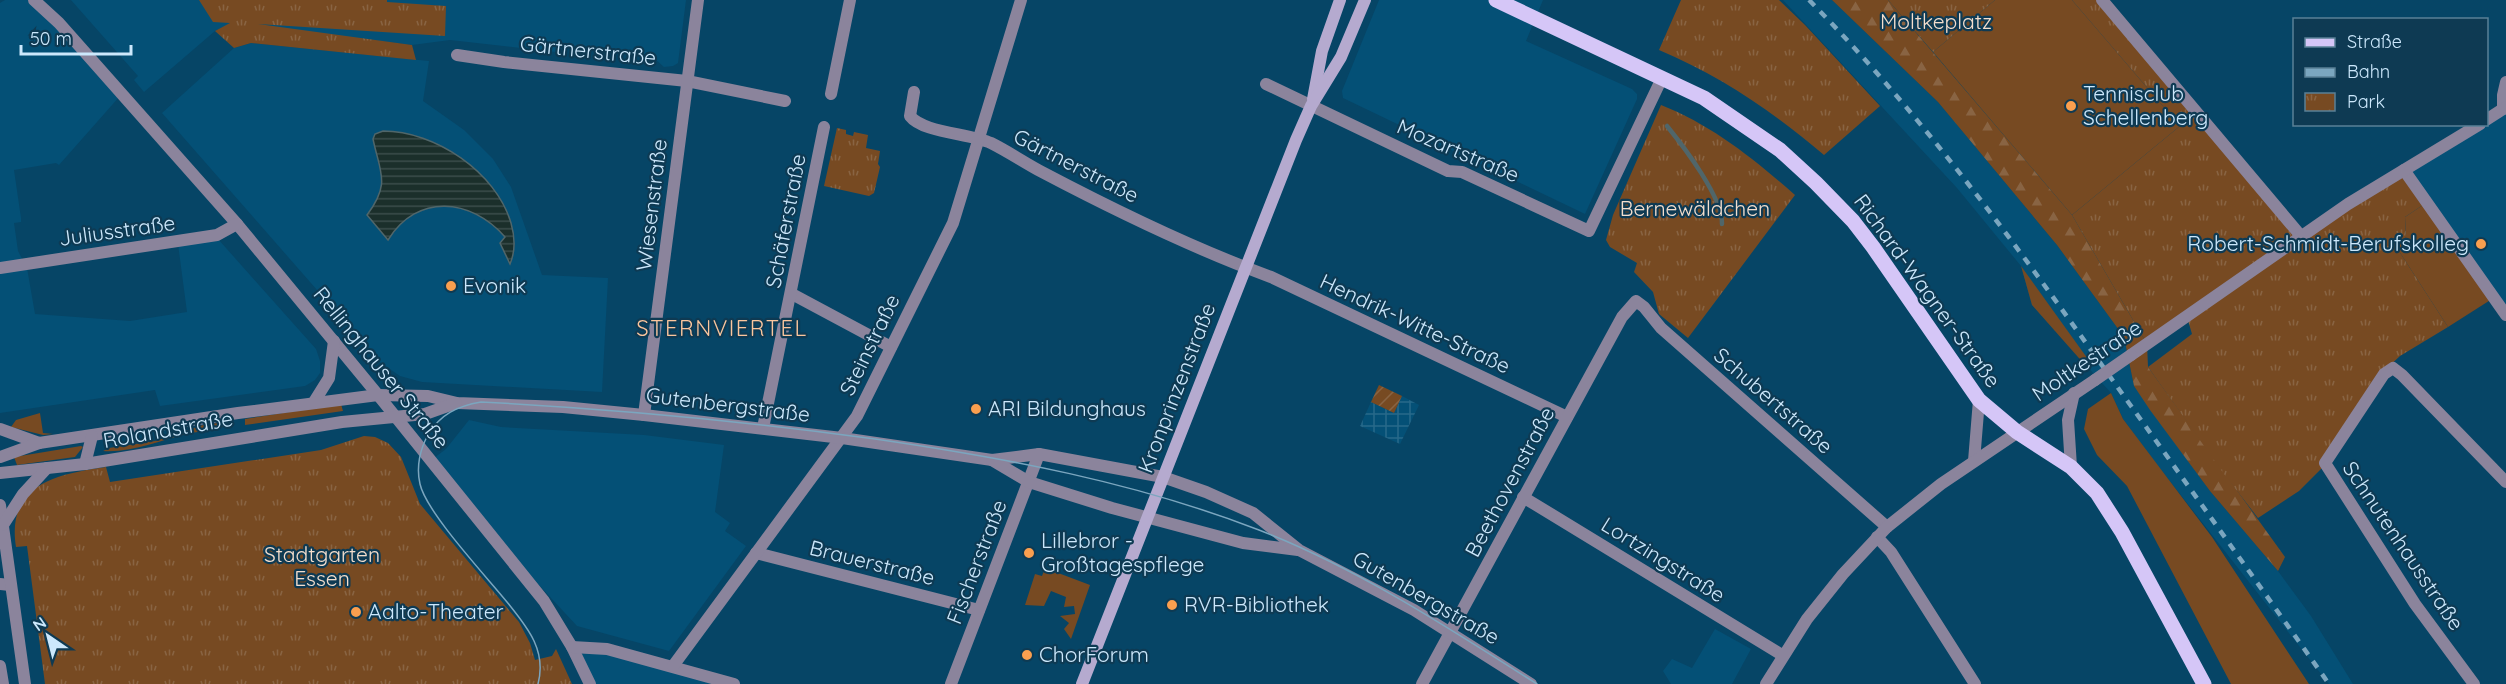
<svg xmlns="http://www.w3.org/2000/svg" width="2506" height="684" viewBox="0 0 2506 684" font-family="Quicksand,sans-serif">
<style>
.built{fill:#045076}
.industrial{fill:url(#industrial-grid)}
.grass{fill:#774a22}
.forest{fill:url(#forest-firs)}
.park{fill:url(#park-tufts)}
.garden{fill:url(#garden-furrows)}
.water{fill:url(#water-rules);stroke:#50666a;stroke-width:1.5}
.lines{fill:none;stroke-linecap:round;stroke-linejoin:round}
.stream{stroke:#50666a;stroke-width:4.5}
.minor{stroke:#8b849c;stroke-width:12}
.tertiary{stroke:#8b849c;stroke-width:12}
.secondary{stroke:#b5aacf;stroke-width:12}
.primary{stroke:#d5c6f7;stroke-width:15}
.tram{stroke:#7ba6bf;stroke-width:1.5}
.rail{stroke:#7ba6bf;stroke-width:4.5;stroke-dasharray:8 8;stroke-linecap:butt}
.tertiary-bridge{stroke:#8b849c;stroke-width:12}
.poi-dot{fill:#fa9f4f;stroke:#0e3a53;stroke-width:2}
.labels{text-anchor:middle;stroke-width:4.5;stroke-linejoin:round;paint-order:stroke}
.park-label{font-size:21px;fill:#f4decd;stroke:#0e3a53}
.street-label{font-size:21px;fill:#cce8fc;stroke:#0e3a53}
.poi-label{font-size:21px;fill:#cce8fc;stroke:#0e3a53;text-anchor:start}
.neighbourhood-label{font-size:22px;letter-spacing:1.5px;fill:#fbc69e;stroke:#0e3a53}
</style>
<defs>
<pattern id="industrial-grid" width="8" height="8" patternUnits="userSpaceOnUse" patternTransform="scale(1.5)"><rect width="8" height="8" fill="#045076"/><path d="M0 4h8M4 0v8" fill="none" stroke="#27698a"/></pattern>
<pattern id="forest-firs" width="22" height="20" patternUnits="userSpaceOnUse" patternTransform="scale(1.5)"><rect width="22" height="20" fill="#774a22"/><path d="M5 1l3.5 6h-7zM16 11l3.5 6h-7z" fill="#896443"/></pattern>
<pattern id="park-tufts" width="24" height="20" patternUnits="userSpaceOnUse" patternTransform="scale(1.5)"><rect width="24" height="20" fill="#774a22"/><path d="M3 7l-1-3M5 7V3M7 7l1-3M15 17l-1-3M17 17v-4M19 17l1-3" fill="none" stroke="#896443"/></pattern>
<pattern id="garden-furrows" width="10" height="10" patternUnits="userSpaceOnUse" patternTransform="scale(1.5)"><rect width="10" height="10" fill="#774a22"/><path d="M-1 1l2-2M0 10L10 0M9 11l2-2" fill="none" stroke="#896443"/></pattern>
<pattern id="water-rules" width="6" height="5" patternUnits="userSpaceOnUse" patternTransform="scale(1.5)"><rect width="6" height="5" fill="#1b2f2b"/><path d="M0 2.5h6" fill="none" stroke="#3b4d4b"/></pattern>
</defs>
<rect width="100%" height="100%" fill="#064566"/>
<g class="built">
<polygon points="5,0 30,0 120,96 59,165 56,163 14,170 21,218 21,222 14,223 18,251 27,268 35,314 130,321 187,312 178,244 218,239 316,349 320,361 320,373 315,380 305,386 160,406 155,390 0,413 0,3"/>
<polygon points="71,0 686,0 678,63 673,66 664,67 654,58 566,47 556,52 450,40 412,45 232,23 215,31 144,92 134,80 138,76"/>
<polygon points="1379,0 1543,0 1526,41 1632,89 1637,94 1637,99 1585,214 1343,98 1342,91"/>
<polygon points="1783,0 1832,0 1938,102 2057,245 2124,337 2134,386 2210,491 2278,571 2311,616 2353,684 2329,684 2154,461 2123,419 2111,393 2032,305 2021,266 1957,188"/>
<polygon points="251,43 429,61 423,101 464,130 493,159 511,187 542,275 608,278 602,392 422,382 400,376 381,363 162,113 234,48"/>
<polygon points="2506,108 2506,314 2406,170"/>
<polygon points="469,420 501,427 644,435 724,445 715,512 730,523 725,531 746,546 669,651 577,626 526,571 434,458 446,449"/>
<polygon points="1715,629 1751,649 1732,684 1671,684 1663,671 1672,659 1692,668"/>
<polygon points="577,650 606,652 726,684 592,684"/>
</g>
<polygon class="industrial" points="1402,396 1419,405 1400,444 1360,426 1371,402 1394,413"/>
<g class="grass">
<polygon points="1995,0 2072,0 2180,126 2072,215 1933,52"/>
<polygon points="2426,203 2492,299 2448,327 2397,248 2406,237 2405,217"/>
<polygon points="2021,266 2090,362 2085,365 2032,305"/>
<polygon points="2111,393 2123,419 2212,537 2309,684 2231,684 2127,486 2097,455 2084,429 2088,409"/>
<polygon points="341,404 343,411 245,425 245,419"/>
<polygon points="40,413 43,433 53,434 43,435 11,427 16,420"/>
<path d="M233 421C219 432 203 430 187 434 160 440 132 453 103 451L109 448 155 441 203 425Z"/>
<polygon points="81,446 83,447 75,457 17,465 14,457"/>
<polygon points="1045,568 1090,585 1071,639 1064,629 1069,623 1060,616 1075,614 1074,606 1064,607 1066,597 1051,591 1044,606 1025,605 1035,574 1042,576"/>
</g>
<polygon class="forest" points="1832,0 1888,0 2072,215 2147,344 2148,367 2285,557 2278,571 2210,491 2150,410 2134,386 2124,337 2057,245 1938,102"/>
<g class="park">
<polygon points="199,0 387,0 387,2 446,6 445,36 258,24 412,45 416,60 251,43 234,48 215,31 230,23 213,22"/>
<path d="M1681 0H1779L1805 25 1880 106 1824 155C1773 112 1721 76 1659 50Z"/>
<polygon points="1888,0 1995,0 1933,52"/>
<polygon points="2072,0 2099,0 2300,236 2147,344 2072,215 2180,126"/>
<path d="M1661 105C1712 125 1754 159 1795 195L1688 338 1659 314 1653 292 1634 272 1637 263 1610 247 1606 240 1613 215Z"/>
<polygon points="837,128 846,130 846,134 853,136 854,132 868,135 866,148 880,151 878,164 880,167 874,193 869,196 824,186"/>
<polygon points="2404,171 2426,203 2405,217 2406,237 2397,248 2448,327 2400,356 2385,370 2323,467 2299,491 2258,518 2224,474 2148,367 2192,334 2187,317"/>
<path d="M364 436 375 437 388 443 401 457 420 504 519 622 530 643 535 660 552 656 556 649 572 684H45L27 546 16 547C6 484 57 474 106 467L110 482 321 450Z"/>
</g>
<polygon class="garden" points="1379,385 1402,396 1394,413 1371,402"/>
<path class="water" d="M383 131C435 131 496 172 511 223 515 237 516 250 510 264L500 243 505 237C471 198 417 193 388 240L367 215C391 183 380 173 373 139L375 134Z"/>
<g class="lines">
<path class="stream" d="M1667 126C1684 147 1723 198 1722 224"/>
<g class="minor">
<polyline points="34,0 59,23 237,224 378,395 544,601 572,647 590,684"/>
<polyline points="2102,0 2301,236"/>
<polyline points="457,55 504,62 687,81 785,101"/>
<polyline points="1266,84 1448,171 1462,172 1589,231 1662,78"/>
<path d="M914 92 910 116C923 133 970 133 991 143 1009 152 1025 163 1042 172 1116 211 1192 248 1271 277L1567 417"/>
<polyline points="831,94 850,0"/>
<polyline points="2503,109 2503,95 2506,82"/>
<polyline points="2404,170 2506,315"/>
<polyline points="0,268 217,235 237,224"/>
<polyline points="792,294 891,347"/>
<polyline points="644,415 698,0"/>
<polyline points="763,428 824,127"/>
<polyline points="1523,497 1782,655"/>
<polyline points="1877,537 1891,552 1975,684"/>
<polyline points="756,553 979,610"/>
<polyline points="0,584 10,585"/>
<polyline points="572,647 607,649 734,684"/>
<polyline points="673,666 857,416 953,223 1021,0"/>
<polyline points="951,684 1039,454"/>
<polyline points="1422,684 1622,317 1636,301 1644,307 1661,328 1887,527"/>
<polyline points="2474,684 2415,604 2325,463 2384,374 2393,368 2402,375 2506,482"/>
</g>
<g class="tertiary">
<polyline points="2486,120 2506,107"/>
<polyline points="2131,355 2348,204 2480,124"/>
<polyline points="314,402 329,378 334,341"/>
<polyline points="0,429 39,443"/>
<polyline points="0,457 39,443 238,413 378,395 428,396 457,403 563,407 644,415 842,438 992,460 1039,454 1163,477 1206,492 1253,513 1299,550 1414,610 1531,684"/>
<polyline points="992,460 1029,482 1112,508 1243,543 1298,550"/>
<polyline points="1974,461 1979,400"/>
<polyline points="85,464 92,436"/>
<polyline points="2071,467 2068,420 2074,393"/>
<polyline points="0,473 85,464 342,422 425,414 456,403"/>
<polyline points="0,505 25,684"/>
<polyline points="3,525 23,494 47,468"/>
<polyline points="0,666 3,684"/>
<polyline points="1766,684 1807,619 1843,574 1887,527 1941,484 2095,380"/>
</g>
<g class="secondary">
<polyline points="1313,99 1322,51 1340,0"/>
<polyline points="1082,684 1296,140 1311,106 1341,57 1365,0"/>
</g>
<polyline class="primary" points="1496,0 1704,98 1780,150 1816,183 1853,221 1873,247 1979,400 2017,432 2071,467 2097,493 2122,532 2204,684"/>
<path class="tram" d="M538 684C547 650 527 627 507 602 486 576 426 512 420 484 416 467 420 449 428 435 440 414 458 406 481 402 613 409 744 421 875 439 1006 458 1135 482 1259 530 1359 569 1447 627 1537 684"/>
<path class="rail" d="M1809 0C1923 116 2017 246 2111 378 2184 480 2257 582 2329 684"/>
<polyline class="tertiary-bridge" points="2095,380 2131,355"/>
</g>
<g class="poi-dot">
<circle cx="2071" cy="106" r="6"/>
<circle cx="2481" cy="244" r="6"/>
<circle cx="451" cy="286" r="6"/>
<circle cx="976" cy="409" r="6"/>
<circle cx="1029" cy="553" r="6"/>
<circle cx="1172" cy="605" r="6"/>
<circle cx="356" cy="612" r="6"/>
<circle cx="1027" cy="655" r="6"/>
</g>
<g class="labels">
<g class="park-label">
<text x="1936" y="29">Moltkeplatz</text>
<text x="1695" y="216">Bernewäldchen</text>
<text x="322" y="562">Stadtgarten<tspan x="322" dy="24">Essen</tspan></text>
</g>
<g class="street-label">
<text transform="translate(588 51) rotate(6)" y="7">Gärtnerstraße</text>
<text transform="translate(1458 151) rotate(23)" y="7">Mozartstraße</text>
<text transform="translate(1076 166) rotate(27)" y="7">Gärtnerstraße</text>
<text transform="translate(652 205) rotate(-83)" y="7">Wiesenstraße</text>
<text transform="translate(786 221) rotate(-79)" y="7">Schäferstraße</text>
<text transform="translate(117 231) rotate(-8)" y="7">Juliusstraße</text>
<text transform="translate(1927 291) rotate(54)" y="7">Richard-Wagner-Straße</text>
<text transform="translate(1415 324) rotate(25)" y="7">Hendrik-Witte-Straße</text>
<text transform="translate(870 345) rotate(-64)" y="7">Steinstraße</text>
<text transform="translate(2087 361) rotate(-34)" y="7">Moltkestraße</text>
<text transform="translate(381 368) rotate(51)" y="7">Rellinghauser Straße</text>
<text transform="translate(1177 388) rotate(-69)" y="7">Kronprinzenstraße</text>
<text transform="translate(1773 401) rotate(41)" y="7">Schubertstraße</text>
<text transform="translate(728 405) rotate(7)" y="7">Gutenbergstraße</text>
<text transform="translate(168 430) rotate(-10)" y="7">Rolandstraße</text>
<text transform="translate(1510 482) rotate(-62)" y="7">Beethovenstraße</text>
<text transform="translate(2403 546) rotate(56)" y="7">Schnutenhausstraße</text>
<text transform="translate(1663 560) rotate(32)" y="7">Lortzingstraße</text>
<text transform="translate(977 562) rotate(-69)" y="7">Fischerstraße</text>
<text transform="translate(872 563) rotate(14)" y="7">Brauerstraße</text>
<text transform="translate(1426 598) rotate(30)" y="7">Gutenbergstraße</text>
</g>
<g class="poi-label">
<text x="2083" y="101">Tennisclub<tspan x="2083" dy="24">Schellenberg</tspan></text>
<text x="2469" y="251" text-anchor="end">Robert-Schmidt-Berufskolleg</text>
<text x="463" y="293">Evonik</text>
<text x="988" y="416">ARI Bildunghaus</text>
<text x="1041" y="548">Lillebror -<tspan x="1041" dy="24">Großtagespflege</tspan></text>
<text x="1184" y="612">RVR-Bibliothek</text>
<text x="368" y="619">Aalto-Theater</text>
<text x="1039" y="662">ChorForum</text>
</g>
<g class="neighbourhood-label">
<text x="722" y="336">STERNVIERTEL</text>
</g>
</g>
<rect x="2293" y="18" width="195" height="108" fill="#0e3a53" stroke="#5a8097" stroke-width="1.5"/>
<rect x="2305" y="38" width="30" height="9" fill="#d5c6f7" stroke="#5a8097" stroke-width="1.5"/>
<text x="2347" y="48" font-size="18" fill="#cce8fc">Straße</text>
<rect x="2305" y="68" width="30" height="9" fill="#7ba6bf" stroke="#5a8097" stroke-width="1.5"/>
<text x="2347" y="78" font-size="18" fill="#cce8fc">Bahn</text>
<rect x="2305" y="93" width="30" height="18" fill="url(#park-tufts)" stroke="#5a8097" stroke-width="1.5"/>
<text x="2347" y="108" font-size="18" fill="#cce8fc">Park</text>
<g transform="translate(48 636) rotate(325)" stroke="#0e3a53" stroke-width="4.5" paint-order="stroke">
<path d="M0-4.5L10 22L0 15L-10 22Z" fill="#cce8fc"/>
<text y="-9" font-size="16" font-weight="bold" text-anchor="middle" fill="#cce8fc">N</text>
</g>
<path d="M21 45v9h110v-9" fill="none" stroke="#cce8fc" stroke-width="3"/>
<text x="30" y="45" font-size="18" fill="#cce8fc" stroke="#0e3a53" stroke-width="4.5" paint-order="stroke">50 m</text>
</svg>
